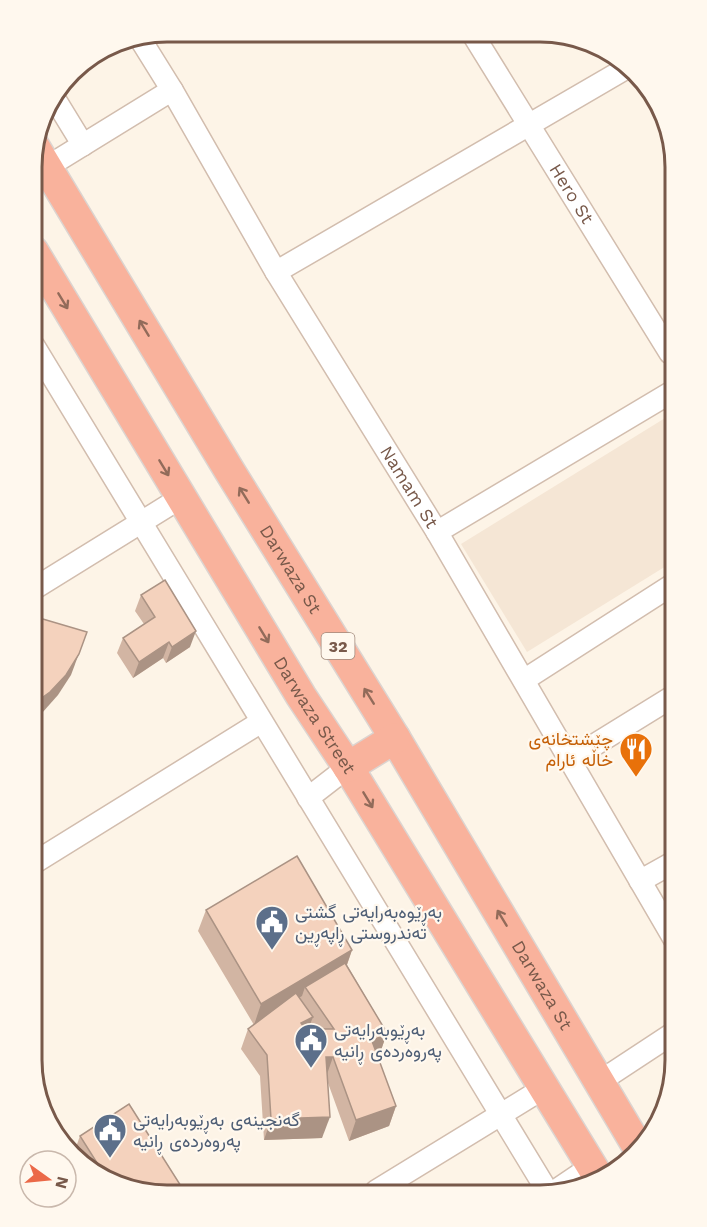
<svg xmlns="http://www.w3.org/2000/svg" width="707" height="1227" viewBox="0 0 707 1227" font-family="'Work Sans',Vazirmatn,sans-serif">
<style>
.residential{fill:#f5e6d5}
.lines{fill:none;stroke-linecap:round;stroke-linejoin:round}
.minor-casing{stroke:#d2bdae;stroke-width:24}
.highway-casing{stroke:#dcd4d0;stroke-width:33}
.minor{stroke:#fff;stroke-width:21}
.highway{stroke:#f9b29c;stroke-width:30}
.wall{fill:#d2b5a3}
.shaded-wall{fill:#ab9384}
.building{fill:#f4d2bd;stroke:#ab9384;stroke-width:1.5}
.oneway{stroke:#926b5a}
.labels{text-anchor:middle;stroke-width:4.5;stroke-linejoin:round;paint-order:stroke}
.shield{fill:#fff8ee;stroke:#a0897b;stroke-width:1.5}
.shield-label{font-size:16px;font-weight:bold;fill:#78594a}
.street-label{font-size:18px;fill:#78594a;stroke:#fff8ee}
.food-label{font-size:18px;fill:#c56008;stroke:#fff8ee;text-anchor:end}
.service-label{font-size:18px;fill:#4e5e75;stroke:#fff8ee;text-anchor:start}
.rim{fill:none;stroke:#78594a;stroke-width:3}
</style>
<rect width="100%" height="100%" fill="#fdf4e7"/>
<polygon class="residential" points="670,415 671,563 527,652 461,544"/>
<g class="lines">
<g class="minor-casing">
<g id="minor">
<path id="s1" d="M472 33 670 353"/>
<path id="s2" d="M139 37 172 90 276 272 437 532 674 939"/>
<polyline points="53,96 83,145"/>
<polyline points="47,167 172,90"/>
<polyline points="276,272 630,66"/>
<polyline points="34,346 546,1189"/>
<polyline points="437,532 670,393"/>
<polyline points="35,588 182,497"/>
<polyline points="524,680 672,585"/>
<polyline points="570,760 672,697"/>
<polyline points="308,798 348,767"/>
<polyline points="37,861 261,722"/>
<polyline points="640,881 674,862"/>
<polyline points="599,1082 675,1032"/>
<polyline points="558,1189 592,1166"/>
<polyline points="376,1191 544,1088"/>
</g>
</g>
<g class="highway-casing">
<g id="highway">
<path id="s3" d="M34 146 229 470 395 738 639 1149"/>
<path id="s4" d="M33 251 301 696 348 767 599 1178"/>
<polyline points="348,767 395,738"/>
</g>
</g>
<use href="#minor" class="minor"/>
<use href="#highway" class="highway"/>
</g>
<g class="wall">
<polygon points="141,595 190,647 166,663 163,658 133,678 117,653 123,638 144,624 135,611"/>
<polygon points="206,910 352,950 347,965 387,1033 380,1053 377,1055 396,1106 389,1126 349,1141 328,1083 322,1138 264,1140 260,1076 241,1049 248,1029 254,1025 198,931"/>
<polygon points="80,1136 149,1194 78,1162 73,1155"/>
</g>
<g class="shaded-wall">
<polygon points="196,631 190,647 166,663 172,647"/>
<polygon points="87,632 71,675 58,695 42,713 36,717 36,702"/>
<polygon points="169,642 163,658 133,678 139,662"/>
<polygon points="352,950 345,970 305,987 302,996 254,1025 261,1004"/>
<polygon points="313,1017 305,1037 301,1023"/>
<polygon points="387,1033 380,1053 365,1062 372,1041"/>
<polygon points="326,1057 333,1057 326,1077"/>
<polygon points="396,1106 389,1126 349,1141 356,1120"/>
<polygon points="330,1117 322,1138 264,1140 271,1119"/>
</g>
<g class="building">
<polygon points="165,580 196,631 172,647 169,642 139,662 123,638 155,617 141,595"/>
<polygon points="36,617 87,632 79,654 66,675 50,692 36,702"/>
<polygon points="297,856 352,950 261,1004 206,910"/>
<polygon points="345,963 387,1033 372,1041 396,1106 356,1120 333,1057 326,1057 330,1117 271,1119 267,1055 248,1029 296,993 313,1017 301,1023 305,1029 334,1029 305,987"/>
<polygon points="129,1104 186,1194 149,1194 104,1174 80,1136"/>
</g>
<defs><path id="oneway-shaft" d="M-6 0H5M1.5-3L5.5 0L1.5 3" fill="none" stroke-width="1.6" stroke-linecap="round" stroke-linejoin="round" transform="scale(1.5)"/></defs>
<g class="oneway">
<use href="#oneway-shaft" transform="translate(63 301) rotate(59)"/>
<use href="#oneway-shaft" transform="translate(144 328) rotate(-121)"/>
<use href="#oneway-shaft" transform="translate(164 468) rotate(59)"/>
<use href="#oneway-shaft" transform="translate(244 495) rotate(-122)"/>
<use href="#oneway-shaft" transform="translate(264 635) rotate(59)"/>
<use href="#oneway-shaft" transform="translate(369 696) rotate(-122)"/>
<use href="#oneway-shaft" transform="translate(368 800) rotate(59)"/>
<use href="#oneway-shaft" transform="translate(502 918) rotate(-121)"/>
</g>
<defs>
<g id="restaurant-pin" transform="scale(1.725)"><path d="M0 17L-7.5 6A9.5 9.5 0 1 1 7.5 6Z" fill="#e8710a" stroke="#fff8ee"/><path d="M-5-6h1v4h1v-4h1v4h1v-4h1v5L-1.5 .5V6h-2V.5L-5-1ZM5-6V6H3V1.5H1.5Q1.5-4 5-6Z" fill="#fff"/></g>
<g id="civic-pin" transform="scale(1.725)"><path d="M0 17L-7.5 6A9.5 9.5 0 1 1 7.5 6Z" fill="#5c6f8a" stroke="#fff8ee"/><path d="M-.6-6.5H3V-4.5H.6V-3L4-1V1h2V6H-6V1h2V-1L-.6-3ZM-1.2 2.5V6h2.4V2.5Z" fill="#fff"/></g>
</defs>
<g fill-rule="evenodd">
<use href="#restaurant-pin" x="636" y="749"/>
<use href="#civic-pin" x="272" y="922"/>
<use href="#civic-pin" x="311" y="1040"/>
<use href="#civic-pin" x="110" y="1130"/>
</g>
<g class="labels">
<rect class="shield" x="321.5" y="633" width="33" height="26" rx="4.5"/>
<g class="shield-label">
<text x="338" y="652">32</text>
</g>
<g class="street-label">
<text dy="6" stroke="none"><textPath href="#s1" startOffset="189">Hero St</textPath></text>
<text dy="6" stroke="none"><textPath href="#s2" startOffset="525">Namam St</textPath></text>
<text dy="6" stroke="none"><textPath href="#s3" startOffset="495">Darwaza St</textPath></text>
<text dy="6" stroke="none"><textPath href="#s4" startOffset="543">Darwaza Street</textPath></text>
<text dy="6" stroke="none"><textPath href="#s3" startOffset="981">Darwaza St</textPath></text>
</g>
<g class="food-label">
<text x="613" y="745">چێشتخانەی<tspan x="613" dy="21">خاڵە ئارام</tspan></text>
</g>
<g class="service-label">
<text x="295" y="918">بەڕێوەبەرایەتی گشتی<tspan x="295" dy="21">تەندروستی ڕاپەڕین</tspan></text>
<text x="334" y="1036">بەڕێوبەرایەتی<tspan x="334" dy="21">پەروەردەی ڕانیە</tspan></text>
<text x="133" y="1126">گەنجینەی بەڕێوبەرایەتی<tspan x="133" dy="21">پەروەردەی ڕانیە</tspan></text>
</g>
</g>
<path d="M0 0H707V1227H0ZM167 42H540A125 125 0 0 1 665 167V1060A125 125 0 0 1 540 1185H167A125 125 0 0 1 42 1060V167A125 125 0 0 1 167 42Z" fill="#fff8ee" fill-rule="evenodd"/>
<path class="rim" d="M167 42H540A125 125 0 0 1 665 167V1060A125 125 0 0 1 540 1185H167A125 125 0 0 1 42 1060V167A125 125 0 0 1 167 42Z"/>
<g transform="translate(48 1179) rotate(105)"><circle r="28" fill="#fff8ee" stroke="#c9b8ac" stroke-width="1.5"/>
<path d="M0-4.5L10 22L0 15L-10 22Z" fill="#eb6948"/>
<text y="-9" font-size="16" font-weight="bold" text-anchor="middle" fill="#78594a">N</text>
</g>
</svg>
